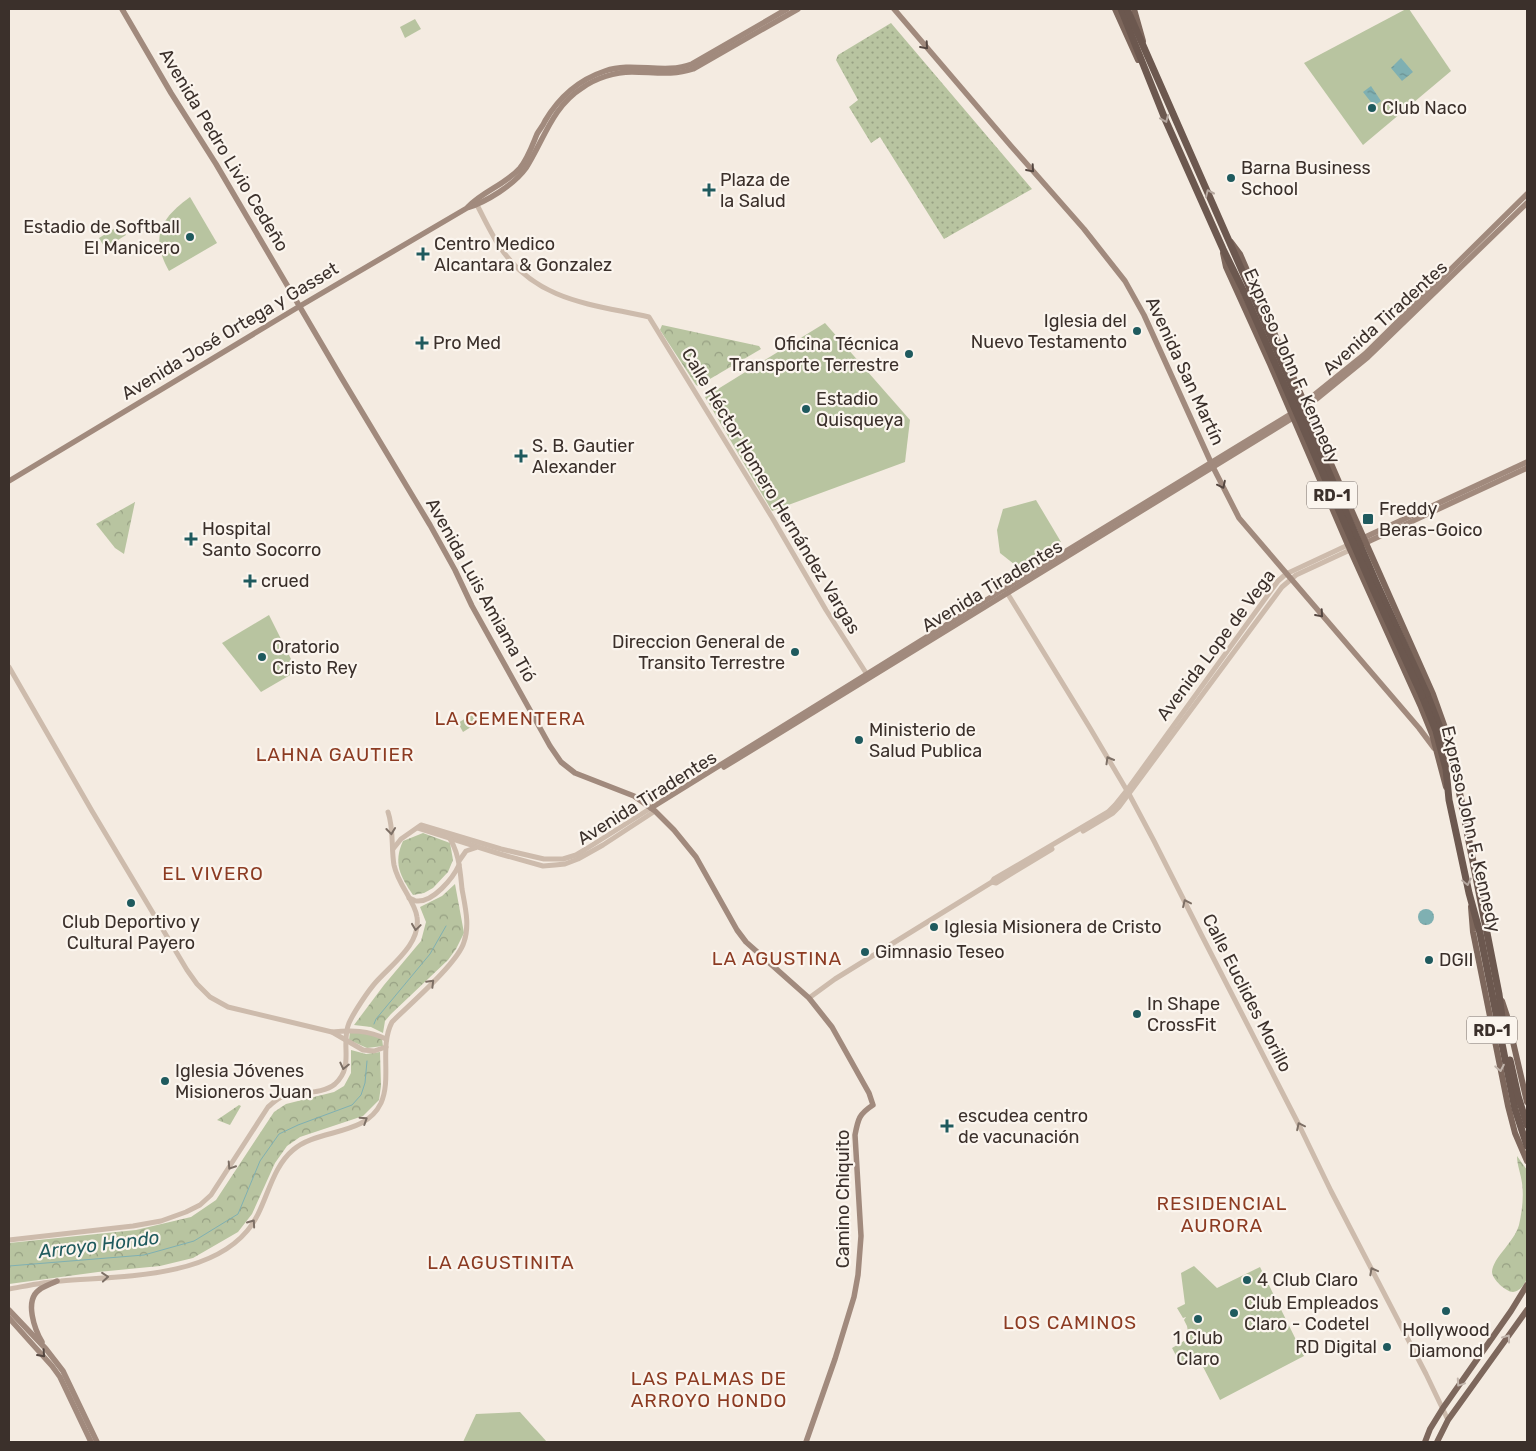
<svg xmlns="http://www.w3.org/2000/svg" width="1536" height="1451" viewBox="0 0 1536 1451" font-family="Rubik,sans-serif">
<style>
.grass{fill:url(#grass-dots)}
.forest{fill:url(#forest-crowns)}
.pitch{fill:#b8c4a0}
.water{fill:url(#water-ripples)}
.lines{fill:none;stroke-linecap:round;stroke-linejoin:round}
.stream{stroke:#7fb0b2;stroke-width:1}
.tertiary{stroke:#cdbbac;stroke-width:5}
.secondary{stroke:#a18a7d;stroke-width:5.5}
.primary{stroke:#7d675c;stroke-width:6}
.trunk{stroke:#6c584f;stroke-width:7}
.trunk-bridge{stroke:#6c584f;stroke-width:7}
.oneway{stroke:#544640}
.oneway2{stroke:#b4a69e}
.oneway3{stroke:#7d6f65}
.oneway4{stroke:#c2b5ac}
.poi-dot{fill:#1f5a5e;stroke:#fbf5ee;stroke-width:2}
.labels{text-anchor:middle;stroke-width:4.5;stroke-linejoin:round;paint-order:stroke}
.shield{fill:#fbf5ee;stroke:#756b66;stroke-width:1}
.shield-label{font-size:16px;font-weight:bold;fill:#3b302b}
.poi-label{font-size:18px;fill:#3b302b;stroke:#fbf5ee;text-anchor:start}
.street-label{font-size:18px;fill:#3b302b;stroke:#fbf5ee}
.neighbourhood-label{font-size:19px;letter-spacing:1px;fill:#8c3b22;stroke:#fbf5ee}
.water-label{font-size:19px;font-style:italic;fill:#1f5a5e;stroke:#fbf5ee}
</style>
<defs>
<pattern id="grass-dots" width="8" height="8" patternUnits="userSpaceOnUse" patternTransform="scale(1.25)"><rect width="8" height="8" fill="#b8c4a0"/><path d="M2 2h.1M6 6h.1" fill="none" stroke="#97a083" stroke-width="1.8" stroke-linecap="round"/></pattern>
<pattern id="forest-crowns" width="20" height="18" patternUnits="userSpaceOnUse" patternTransform="scale(1.25)"><rect width="20" height="18" fill="#b8c4a0"/><path d="M2 6a3 3 0 1 1 6 0M12 15a3 3 0 1 1 6 0" fill="none" stroke="#97a083"/></pattern>
<pattern id="water-ripples" width="26" height="14" patternUnits="userSpaceOnUse" patternTransform="scale(1.25)"><rect width="26" height="14" fill="#7fb0b2"/><path d="M2 4q2-2 4 0t4 0M15 11q2-2 4 0t4 0" fill="none" stroke="#699091"/></pattern>
</defs>
<rect width="100%" height="100%" fill="#f4ebe1"/>
<polygon class="grass" points="891,23 1032,189 944,239 880,137 871,143 849,107 858,100 836,60 838,55"/>
<g class="forest">
<polygon points="662,325 759,346 761,349 698,386 696,385 660,330"/>
<polygon points="135,502 124,554 115,548 96,524"/>
<path d="M423 833 450 843 453 860 448 872 433 888 424 893 413 895C400 876 393 863 403 841Z"/>
<polygon points="455,884 464,933 456,949 448,960 391,1014 385,1021 383,1033 371,1027 354,1025 384,985 421,941 426,922 420,907 442,896"/>
<polygon points="350,1032 366,1033 382,1039 383,1046 367,1048 349,1040"/>
<polygon points="351,1050 366,1054 380,1052 381,1086 379,1100 363,1116 300,1137 287,1146 275,1163 252,1214 238,1232 193,1258 160,1266 98,1272 9,1284 9,1243 136,1230 191,1217 216,1200 274,1112 286,1104 334,1092 344,1086 351,1073"/>
<polygon points="239,1105 241,1106 230,1125 217,1120"/>
<path d="M1517 1156 1527 1170V1279C1524 1285 1520 1291 1513 1292 1506 1292 1492 1279 1492 1272 1493 1257 1514 1243 1519 1225 1522 1212 1524 1196 1522 1183 1521 1174 1517 1165 1517 1156Z"/>
</g>
<g class="pitch">
<polygon points="1406,9 1409,9 1451,71 1363,145 1304,63"/>
<polygon points="415,19 421,29 405,38 400,27"/>
<path d="M190 197 217 243 169 271C150 237 160 219 190 197Z"/>
<polygon points="120,225 126,235 105,248 99,238"/>
<polygon points="825,323 910,420 905,462 772,511 705,397"/>
<polygon points="1036,500 1061,542 1019,568 1000,553 997,530 1003,509"/>
<polygon points="269,615 297,671 261,692 222,643"/>
<polygon points="474,713 479,722 463,732 458,723"/>
<polygon points="1194,1266 1217,1288 1260,1267 1304,1356 1220,1400 1198,1357 1181,1365 1172,1348 1189,1338 1187,1326 1184,1320 1186,1317 1183,1318 1177,1308 1185,1304 1181,1273"/>
<polygon points="520,1412 547,1442 463,1442 476,1414"/>
</g>
<g class="water">
<polygon points="1401,58 1413,72 1402,81 1391,68"/>
<polygon points="1371,86 1381,101 1374,106 1363,92"/>
<circle cx="1426" cy="917" r="8"/>
</g>
<g class="lines">
<g class="stream">
<polyline points="374,1024 376,1019 430,954 446,926"/>
<polyline points="9,1266 144,1255 194,1241 238,1214 260,1161 279,1134 298,1125 352,1105 361,1095 365,1083 367,1061"/>
</g>
<g class="tertiary">
<path d="M476 203C484 218 492 236 502 250 539 302 592 304 649 317L773 519 826 610 868 676"/>
<polyline points="1006,591 1090,728 1129,794 1154,841 1202,936 1299,1125 1331,1191 1426,1374 1448,1420"/>
<polyline points="9,667 92,811 187,970 197,984 210,997 228,1007 332,1032 363,1050 374,1051 386,1047"/>
<polyline points="418,828 500,854 543,866 555,865 565,864 578,859 603,845 655,811"/>
<polyline points="1083,831 1113,813 1119,807 1282,587 1296,575 1350,550"/>
<polyline points="393,849 401,839 421,825 501,849 544,859 563,859 576,855 586,849 651,808"/>
<polyline points="459,861 466,851 475,848"/>
<polyline points="992,882 996,883 1052,849"/>
<path d="M409 898C410 898 415 901 416 901 433 903 453 878 459 865"/>
<polyline points="809,998 835,979 992,882 994,879 1108,812 1115,805 1127,790 1278,581 1286,574 1348,545"/>
<path d="M332 1032C351 1030 368 1030 386 1039"/>
<path d="M9 1240 133 1226 161 1221 186 1212 200 1205 211 1195 268 1107C273 1103 277 1098 284 1096 299 1091 322 1095 335 1084 355 1066 340 1044 349 1023 354 1012 368 991 376 982 392 964 421 944 417 917 415 901 398 885 394 865 391 848 394 829 388 812"/>
<path d="M9 1289C26 1286 44 1282 61 1281 117 1276 207 1279 247 1231 267 1208 269 1170 293 1150 318 1128 365 1137 381 1103 392 1078 379 1047 392 1022 409 1005 458 963 464 942 470 925 465 906 462 889 460 869 459 851 447 834"/>
</g>
<g class="secondary">
<path d="M122 9 171 93 216 164 341 377 430 525 455 570 472 606 550 746 561 762 575 773 634 796 655 811 674 830 696 857 737 930 746 942 809 998 832 1027 869 1093 873 1105C859 1114 858 1119 855 1135L861 1236 858 1275 854 1297 835 1359 806 1442"/>
<polyline points="894,9 1011,146 1084,229 1125,281 1144,315 1213,467 1239,518 1419,728 1434,748"/>
<path d="M468 207C483 191 505 185 520 168 528 158 532 146 537 134 539 130 543 126 545 121 559 97 578 80 605 71 633 61 664 75 692 64L787 9"/>
<polyline points="1303,404 1365,354 1527,194"/>
<polyline points="1303,410 1368,357 1527,203"/>
<path d="M9 481 300 306 467 208C486 202 514 185 526 168 544 140 552 107 582 88 596 78 615 72 632 72 653 72 672 76 693 69L798 9"/>
<polyline points="1361,539 1527,462"/>
<polyline points="1363,544 1527,468"/>
<polyline points="724,767 1296,416"/>
<polyline points="651,808 1004,589 1294,412"/>
<polyline points="9,1310 46,1349 63,1371 97,1442"/>
<polyline points="9,1318 52,1366 60,1377 91,1442"/>
<path d="M42 1342C35 1330 24 1301 39 1290 44 1286 51 1284 57 1281"/>
</g>
<g class="primary">
<polyline points="1115,9 1138,60"/>
<polyline points="1134,9 1143,41"/>
<polyline points="1231,242 1240,254 1339,482 1433,694 1448,736 1450,748"/>
<polyline points="1223,253 1226,267 1270,364 1348,545 1421,707 1432,734 1446,787"/>
<polyline points="1471,907 1473,932 1508,1106 1515,1133 1527,1161"/>
<polyline points="1502,1001 1507,1016 1527,1102"/>
<polyline points="1425,1442 1430,1429 1443,1408 1511,1311 1527,1285"/>
<polyline points="1437,1442 1448,1420 1527,1310"/>
</g>
<g class="trunk">
<polyline points="1121,9 1165,119 1223,249 1244,292"/>
<polyline points="1127,9 1251,291"/>
<polyline points="1427,694 1453,761 1456,775 1499,994 1503,1025"/>
<polyline points="1422,696 1436,731 1446,769 1449,800 1469,893 1480,933 1515,1109 1527,1146"/>
<polyline points="1510,1060 1518,1096 1527,1125"/>
</g>
<g class="trunk-bridge">
<polyline points="1251,291 1376,582 1427,694"/>
<polyline points="1244,292 1374,591 1422,696"/>
</g>
</g>
<defs><path id="oneway-chevron" d="M-2-3.5L2.5 0L-2 3.5" fill="none" stroke-width="1.6" stroke-linecap="round" stroke-linejoin="round" transform="scale(1.25)"/></defs>
<g class="oneway">
<use href="#oneway-chevron" transform="translate(925 46) rotate(49)"/>
<use href="#oneway-chevron" transform="translate(1031 169) rotate(49)"/>
<use href="#oneway-chevron" transform="translate(1222 485) rotate(64)"/>
<use href="#oneway-chevron" transform="translate(1320 614) rotate(49)"/>
<use href="#oneway-chevron" transform="translate(42 1354) rotate(48)"/>
</g>
<g class="oneway2">
<use href="#oneway-chevron" transform="translate(1165 119) rotate(67)"/>
<use href="#oneway-chevron" transform="translate(1209 193) rotate(-114)"/>
<use href="#oneway-chevron" transform="translate(1467 882) rotate(78)"/>
</g>
<g class="oneway3">
<use href="#oneway-chevron" transform="translate(1109 760) rotate(-120)"/>
<use href="#oneway-chevron" transform="translate(391 831) rotate(84)"/>
<use href="#oneway-chevron" transform="translate(1186 903) rotate(-115)"/>
<use href="#oneway-chevron" transform="translate(416 927) rotate(98)"/>
<use href="#oneway-chevron" transform="translate(431 983) rotate(-45)"/>
<use href="#oneway-chevron" transform="translate(344 1066) rotate(103)"/>
<use href="#oneway-chevron" transform="translate(364 1120) rotate(-33)"/>
<use href="#oneway-chevron" transform="translate(1300 1126) rotate(-116)"/>
<use href="#oneway-chevron" transform="translate(231 1166) rotate(123)"/>
<use href="#oneway-chevron" transform="translate(252 1223) rotate(-55)"/>
<use href="#oneway-chevron" transform="translate(1373 1271) rotate(-118)"/>
<use href="#oneway-chevron" transform="translate(105 1277) rotate(-5)"/>
</g>
<g class="oneway4">
<use href="#oneway-chevron" transform="translate(1500 1068) rotate(79)"/>
<use href="#oneway-chevron" transform="translate(1507 1338) rotate(-54)"/>
<use href="#oneway-chevron" transform="translate(1460 1383) rotate(124)"/>
</g>
<g class="poi-dot">
<circle cx="1372" cy="108" r="5"/>
<circle cx="1231" cy="178" r="5"/>
<path d="M706.5 182.5h5v5h5v5h-5v5h-5v-5h-5v-5h5z"/>
<circle cx="190" cy="237" r="5"/>
<path d="M420.5 246.5h5v5h5v5h-5v5h-5v-5h-5v-5h5z"/>
<circle cx="1137" cy="331" r="5"/>
<path d="M419.5 335.5h5v5h5v5h-5v5h-5v-5h-5v-5h5z"/>
<circle cx="909" cy="354" r="5"/>
<circle cx="806" cy="409" r="5"/>
<path d="M518.5 448.5h5v5h5v5h-5v5h-5v-5h-5v-5h5z"/>
<rect x="1362" y="513" width="12" height="12" rx="2.5"/>
<path d="M188.5 531.5h5v5h5v5h-5v5h-5v-5h-5v-5h5z"/>
<path d="M247.5 573.5h5v5h5v5h-5v5h-5v-5h-5v-5h5z"/>
<circle cx="795" cy="652" r="5"/>
<circle cx="262" cy="657" r="5"/>
<circle cx="859" cy="740" r="5"/>
<circle cx="131" cy="903" r="5"/>
<circle cx="934" cy="927" r="5"/>
<circle cx="865" cy="952" r="5"/>
<circle cx="1429" cy="960" r="5"/>
<circle cx="1137" cy="1014" r="5"/>
<circle cx="165" cy="1081" r="5"/>
<path d="M944.5 1118.5h5v5h5v5h-5v5h-5v-5h-5v-5h5z"/>
<circle cx="1247" cy="1280" r="5"/>
<circle cx="1446" cy="1311" r="5"/>
<circle cx="1234" cy="1313" r="5"/>
<circle cx="1198" cy="1319" r="5"/>
<circle cx="1387" cy="1347" r="5"/>
</g>
<g class="labels">
<g class="shield">
<rect x="1307" y="481.5" width="50" height="27" rx="4"/>
<rect x="1467" y="1016.5" width="50" height="27" rx="4"/>
</g>
<g class="shield-label">
<text x="1332" y="501">RD-1</text>
<text x="1492" y="1036">RD-1</text>
</g>
<g class="poi-label">
<text x="1382" y="114">Club Naco</text>
<text x="1241" y="174">Barna Business<tspan x="1241" dy="21">School</tspan></text>
<text x="720" y="186">Plaza de<tspan x="720" dy="21">la Salud</tspan></text>
<text x="180" y="233" text-anchor="end">Estadio de Softball<tspan x="180" dy="21">El Manicero</tspan></text>
<text x="434" y="250">Centro Medico<tspan x="434" dy="21">Alcantara &amp; Gonzalez</tspan></text>
<text x="1127" y="327" text-anchor="end">Iglesia del<tspan x="1127" dy="21">Nuevo Testamento</tspan></text>
<text x="433" y="349">Pro Med</text>
<text x="899" y="350" text-anchor="end">Oficina Técnica<tspan x="899" dy="21">Transporte Terrestre</tspan></text>
<text x="816" y="405">Estadio<tspan x="816" dy="21">Quisqueya</tspan></text>
<text x="532" y="452">S. B. Gautier<tspan x="532" dy="21">Alexander</tspan></text>
<text x="1379" y="515">Freddy<tspan x="1379" dy="21">Beras-Goico</tspan></text>
<text x="202" y="535">Hospital<tspan x="202" dy="21">Santo Socorro</tspan></text>
<text x="261" y="587">crued</text>
<text x="785" y="648" text-anchor="end">Direccion General de<tspan x="785" dy="21">Transito Terrestre</tspan></text>
<text x="272" y="653">Oratorio<tspan x="272" dy="21">Cristo Rey</tspan></text>
<text x="869" y="736">Ministerio de<tspan x="869" dy="21">Salud Publica</tspan></text>
<text x="131" y="928" text-anchor="middle">Club Deportivo y<tspan x="131" dy="21">Cultural Payero</tspan></text>
<text x="944" y="933">Iglesia Misionera de Cristo</text>
<text x="875" y="958">Gimnasio Teseo</text>
<text x="1439" y="966">DGII</text>
<text x="1147" y="1010">In Shape<tspan x="1147" dy="21">CrossFit</tspan></text>
<text x="175" y="1077">Iglesia Jóvenes<tspan x="175" dy="21">Misioneros Juan</tspan></text>
<text x="958" y="1122">escudea centro<tspan x="958" dy="21">de vacunación</tspan></text>
<text x="1257" y="1286">4 Club Claro</text>
<text x="1244" y="1309">Club Empleados<tspan x="1244" dy="21">Claro - Codetel</tspan></text>
<text x="1446" y="1336" text-anchor="middle">Hollywood<tspan x="1446" dy="21">Diamond</tspan></text>
<text x="1198" y="1344" text-anchor="middle">1 Club<tspan x="1198" dy="21">Claro</tspan></text>
<text x="1377" y="1353" text-anchor="end">RD Digital</text>
</g>
<g class="street-label">
<text transform="translate(224 150) rotate(59)" y="6">Avenida Pedro Livio Cedeño</text>
<text transform="translate(1385 318) rotate(-42)" y="6">Avenida Tiradentes</text>
<text transform="translate(230 331) rotate(-31)" y="6">Avenida José Ortega y Gasset</text>
<text transform="translate(1292 366) rotate(66)" y="6">Expreso John F. Kennedy</text>
<text transform="translate(1185 371) rotate(65)" y="6">Avenida San Martín</text>
<text transform="translate(771 491) rotate(59)" y="6">Calle Héctor Homero Hernández Vargas</text>
<text transform="translate(992 586) rotate(-31)" y="6">Avenida Tiradentes</text>
<text transform="translate(481 590) rotate(61)" y="6">Avenida Luis Amiama Tió</text>
<text transform="translate(1216 645) rotate(-53)" y="6">Avenida Lope de Vega</text>
<text transform="translate(647 798) rotate(-32)" y="6">Avenida Tiradentes</text>
<text transform="translate(1471 829) rotate(77)" y="6">Expreso John F. Kennedy</text>
<text transform="translate(1247 993) rotate(63)" y="6">Calle Euclides Morillo</text>
<text transform="translate(843 1199) rotate(-90)" y="6">Camino Chiquito</text>
</g>
<g class="neighbourhood-label">
<text x="510" y="725">LA CEMENTERA</text>
<text x="335" y="761">LAHNA GAUTIER</text>
<text x="213" y="880">EL VIVERO</text>
<text x="777" y="965">LA AGUSTINA</text>
<text x="1222" y="1210">RESIDENCIAL<tspan x="1222" dy="22">AURORA</tspan></text>
<text x="501" y="1269">LA AGUSTINITA</text>
<text x="1070" y="1329">LOS CAMINOS</text>
<text x="709" y="1385">LAS PALMAS DE<tspan x="709" dy="22">ARROYO HONDO</tspan></text>
</g>
<g class="water-label">
<text transform="translate(99 1244) rotate(-7)" y="7">Arroyo Hondo</text>
</g>
</g>
<rect width="1536" height="1451" fill="none" stroke="#3b302b" stroke-width="20"/>
</svg>
